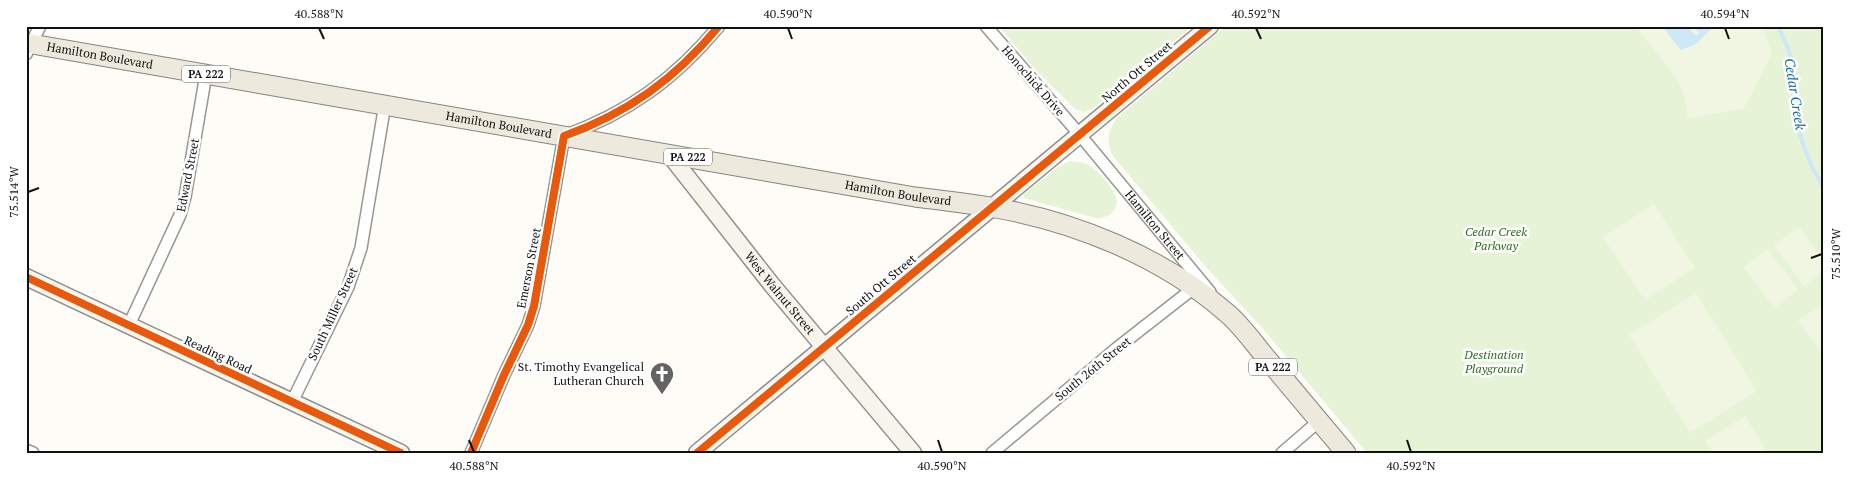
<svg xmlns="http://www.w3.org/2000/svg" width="1850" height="479" viewBox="0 0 1850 479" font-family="'PT Serif',serif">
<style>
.green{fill:#e7f3d7}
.pitch{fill:#f0f6e1}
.water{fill:#cde8f7}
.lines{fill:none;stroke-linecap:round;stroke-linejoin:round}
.stream{stroke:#cde8f7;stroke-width:4}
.street-casing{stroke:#979795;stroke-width:14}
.secondary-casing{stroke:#8e8d8b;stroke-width:19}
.primary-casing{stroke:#858482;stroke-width:21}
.street{stroke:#fffffe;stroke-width:11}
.secondary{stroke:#f6f4eb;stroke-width:16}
.primary{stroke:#ede9dc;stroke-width:19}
.cycleway-casing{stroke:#fff;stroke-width:11}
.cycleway{stroke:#e8590c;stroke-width:8}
.ticks{fill:none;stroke:#111;stroke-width:2}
.labels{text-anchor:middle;stroke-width:5;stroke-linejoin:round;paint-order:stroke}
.shield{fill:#fff;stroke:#585858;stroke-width:1}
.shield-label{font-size:11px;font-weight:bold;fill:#111}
.street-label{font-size:12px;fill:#111;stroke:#fff}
.park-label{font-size:12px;font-style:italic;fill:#2f6b1f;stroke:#fff}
.poi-label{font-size:12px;fill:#111;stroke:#fff;text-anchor:end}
.water-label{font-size:14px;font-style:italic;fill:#1768a6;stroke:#fff}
.neatline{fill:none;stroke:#111;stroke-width:2}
.ticks-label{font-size:12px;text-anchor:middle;fill:#111}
</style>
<rect width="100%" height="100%" fill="#fdfcf7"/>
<g class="green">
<polygon points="999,26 1192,26 1092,109 1084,112 1075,109 1035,69"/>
<path d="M1226 26H1824V453H1367L1264 330 1206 267 1113 156C1106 141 1107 132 1117 118Z"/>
<path d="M1070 161C1075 162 1081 162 1086 164 1095 167 1113 187 1116 197 1118 204 1115 210 1110 215L1099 219 1024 198V194L1058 167Z"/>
</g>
<g class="pitch">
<polygon points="1635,26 1762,26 1772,54 1744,108 1688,119 1684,94 1675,76"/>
<polygon points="1654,204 1695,268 1645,300 1603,237"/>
<polygon points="1799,227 1824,261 1824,271 1804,286 1774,245"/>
<polygon points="1768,249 1798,290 1774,308 1744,267"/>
<polygon points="1696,293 1757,391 1690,433 1629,335"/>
<polygon points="1823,303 1824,305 1824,355 1798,321"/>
<polygon points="1745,416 1768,453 1713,453 1705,441"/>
</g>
<polygon class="water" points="1662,26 1687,26 1696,36 1699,33 1694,26 1714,26 1696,44 1681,50"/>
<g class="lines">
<path class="stream" d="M1778 26C1786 42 1793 60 1795 77 1796 89 1795 101 1796 112 1799 139 1810 166 1824 188"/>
<g class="street-casing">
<g id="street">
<path id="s1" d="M986 26 1080 135 1210 292"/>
<polyline points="26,54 40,26"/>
<polyline points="129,325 180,215 185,197 206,74"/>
<polyline points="292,402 348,287 361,248 385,104"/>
<polyline points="26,450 33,453"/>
<path d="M471 453 504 375 528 325 534 306 564 136C628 113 675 79 719 26"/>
<polyline points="992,453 1117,348 1195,287"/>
<polyline points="1282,453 1319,421"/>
</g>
</g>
<g class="secondary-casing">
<g id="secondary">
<path id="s2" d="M669 154 772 285 913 453"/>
<polyline points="26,277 401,453"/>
<polyline points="697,453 1210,26"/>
</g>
</g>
<g class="primary-casing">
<g id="primary">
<path id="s3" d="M26 43 915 197C940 200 965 203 990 207 1075 221 1163 257 1228 314 1243 327 1255 345 1268 360 1294 391 1320 422 1346 453"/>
</g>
</g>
<use href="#street" class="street"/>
<use href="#secondary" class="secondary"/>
<use href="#primary" class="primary"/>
<g class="cycleway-casing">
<g id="cycleway">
<polyline points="26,277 401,453"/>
<path d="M471 453 504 375 528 325 534 306 564 136C628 113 675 79 719 26"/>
<polyline points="697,453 1210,26"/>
</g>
</g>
<use href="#cycleway" class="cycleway"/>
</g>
<path class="ticks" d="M319 28 324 39M788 28 792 39M1256 28 1261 39M1725 28 1729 39M28 192 39 188M1811 258 1822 254M469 440 474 452M938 440 942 452M1407 440 1411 452"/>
<defs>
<g id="church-pin" transform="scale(1.25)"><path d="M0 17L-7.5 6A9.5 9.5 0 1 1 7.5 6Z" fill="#646362" stroke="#fff"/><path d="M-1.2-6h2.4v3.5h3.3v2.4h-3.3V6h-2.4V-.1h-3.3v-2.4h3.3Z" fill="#fff"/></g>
</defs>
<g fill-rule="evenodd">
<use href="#church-pin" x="662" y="374"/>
</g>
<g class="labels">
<g class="shield">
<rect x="182" y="65.5" width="48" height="17" rx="4"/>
<rect x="664" y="148.5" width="48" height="17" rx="4"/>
<rect x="1249" y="358.5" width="48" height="17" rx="4"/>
</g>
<g class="shield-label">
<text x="206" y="78">PA 222</text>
<text x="688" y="161">PA 222</text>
<text x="1273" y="371">PA 222</text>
</g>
<g class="street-label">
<text dy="4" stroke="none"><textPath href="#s3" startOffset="75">Hamilton Boulevard</textPath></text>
<text transform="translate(1137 72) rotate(-40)" y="4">North Ott Street</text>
<text transform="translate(1033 81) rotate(49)" y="4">Honochick Drive</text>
<text dy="4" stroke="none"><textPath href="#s3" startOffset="480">Hamilton Boulevard</textPath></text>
<text transform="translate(188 175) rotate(-79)" y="4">Edward Street</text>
<text dy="4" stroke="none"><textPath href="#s3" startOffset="885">Hamilton Boulevard</textPath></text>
<text dy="4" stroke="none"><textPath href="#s1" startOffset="261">Hamilton Street</textPath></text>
<text transform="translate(529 268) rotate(-79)" y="4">Emerson Street</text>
<text transform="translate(881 285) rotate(-40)" y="4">South Ott Street</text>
<text dy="4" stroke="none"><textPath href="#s2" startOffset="178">West Walnut Street</textPath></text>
<text transform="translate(333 314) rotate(-65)" y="4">South Miller Street</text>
<text transform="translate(218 355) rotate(25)" y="4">Reading Road</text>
<text transform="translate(1093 369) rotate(-39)" y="4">South 26th Street</text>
</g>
<g class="park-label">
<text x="1496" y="236">Cedar Creek<tspan x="1496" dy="14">Parkway</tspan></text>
<text x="1494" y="359">Destination<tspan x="1494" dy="14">Playground</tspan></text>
</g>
<g class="poi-label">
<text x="644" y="371">St. Timothy Evangelical<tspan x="644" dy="14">Lutheran Church</tspan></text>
</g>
<g class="water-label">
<text transform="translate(1795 94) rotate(81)" y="5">Cedar Creek</text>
</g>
</g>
<rect width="1850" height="479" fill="none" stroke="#ffffff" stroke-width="55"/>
<rect x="28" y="28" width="1794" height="424" class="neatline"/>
<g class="ticks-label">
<text x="319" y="18">40.588°N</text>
<text x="788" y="18">40.590°N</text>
<text x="1256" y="18">40.592°N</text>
<text x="1725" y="18">40.594°N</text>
<text transform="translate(14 192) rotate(-90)" y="4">75.514°W</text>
<text transform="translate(1836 254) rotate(-90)" y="4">75.510°W</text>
<text x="474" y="470">40.588°N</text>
<text x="942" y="470">40.590°N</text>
<text x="1411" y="470">40.592°N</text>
</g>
</svg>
